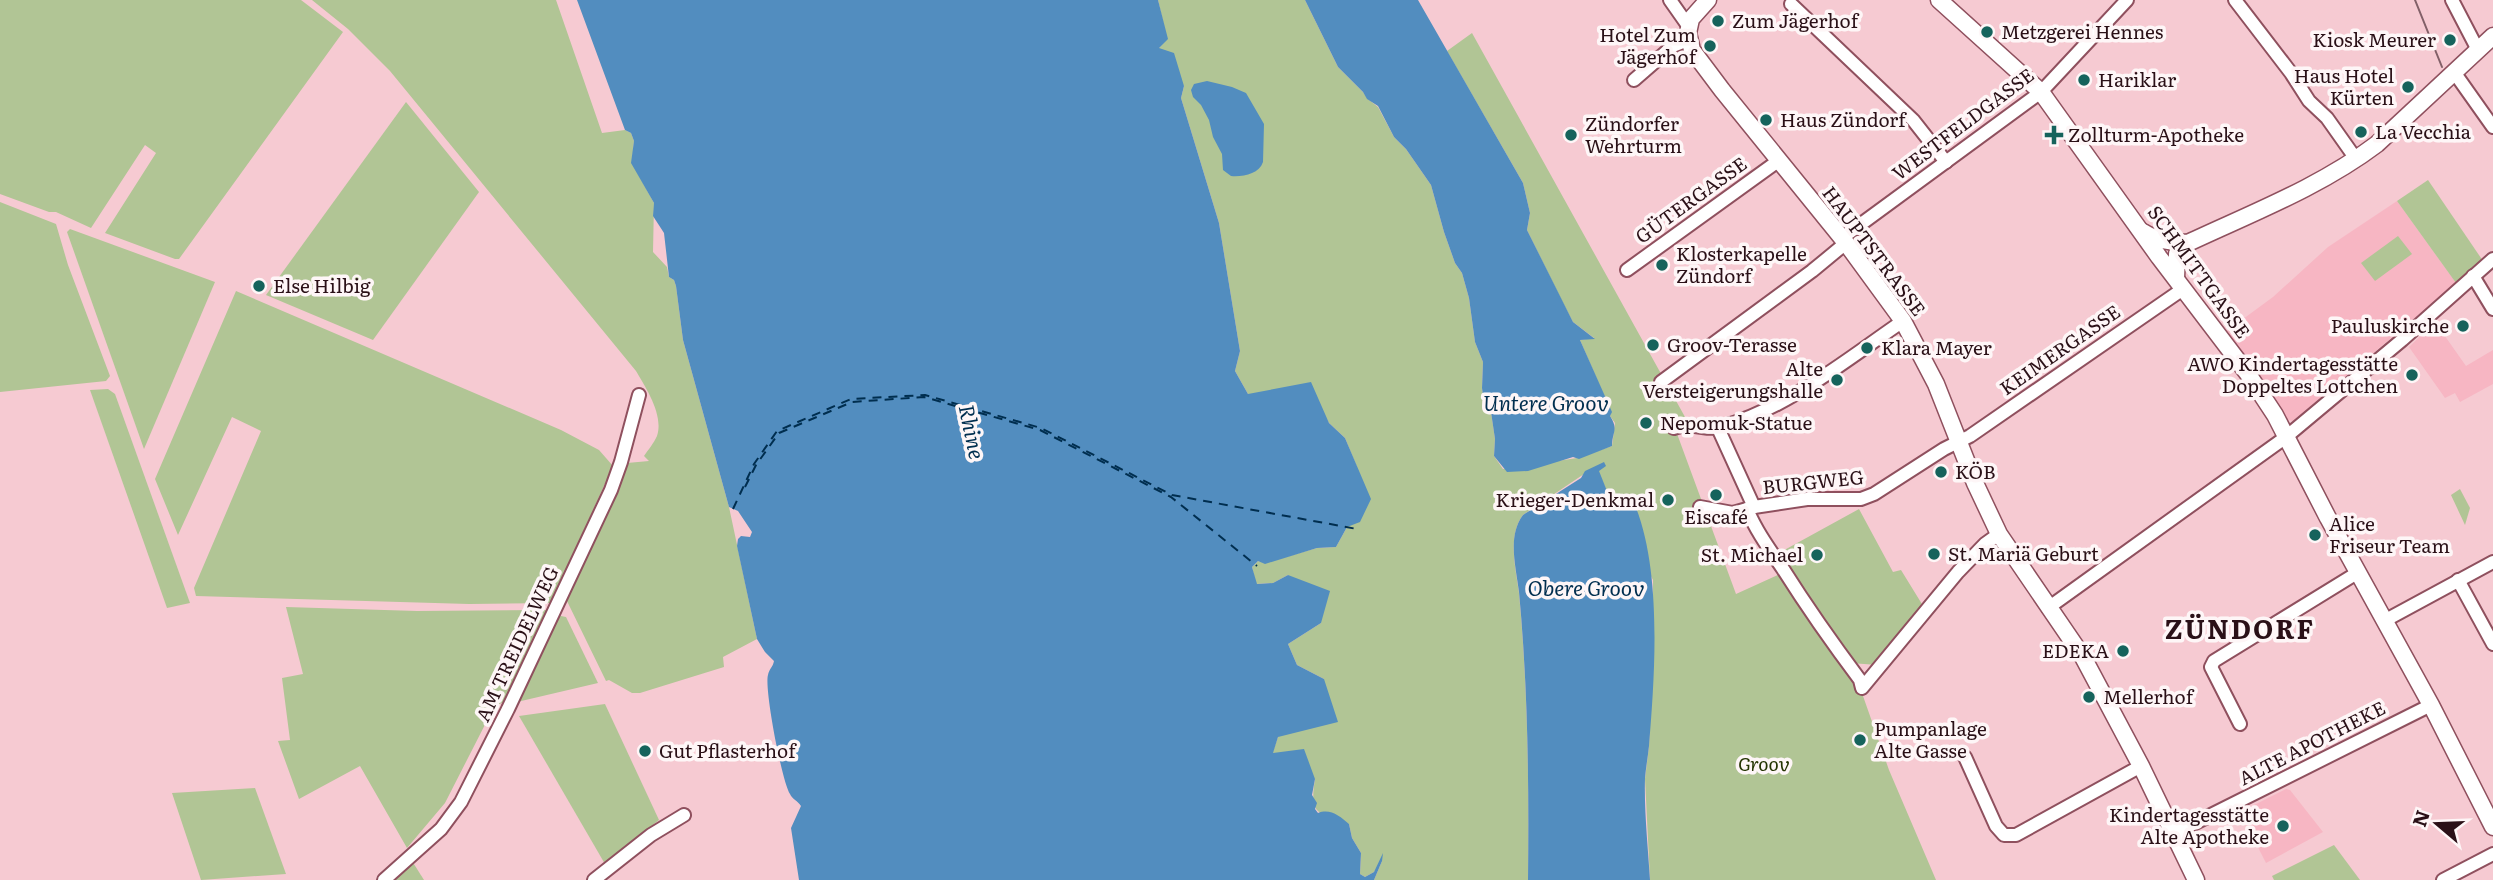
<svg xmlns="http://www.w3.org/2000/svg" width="2493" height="880" viewBox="0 0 2493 880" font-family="Literata,serif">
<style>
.built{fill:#f7b6c3}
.green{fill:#b1c595}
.water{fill:#528dbf}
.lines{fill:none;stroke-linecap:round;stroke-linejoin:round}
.ferry{stroke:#002e4f;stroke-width:2;stroke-dasharray:9 7;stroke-linecap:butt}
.street-casing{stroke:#8f505e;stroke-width:16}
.secondary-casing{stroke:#8f505e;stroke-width:19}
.street{stroke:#fff;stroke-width:12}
.secondary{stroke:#fff;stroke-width:16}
.tram{stroke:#826068;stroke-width:2}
.poi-dot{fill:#16635c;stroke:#fef6f7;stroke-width:2.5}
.labels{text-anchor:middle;stroke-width:7;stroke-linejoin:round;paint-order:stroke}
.poi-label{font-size:19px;fill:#2a1017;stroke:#fef6f7;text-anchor:start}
.street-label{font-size:19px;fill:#2a1017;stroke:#fef6f7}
.park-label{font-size:19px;font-style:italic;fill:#233300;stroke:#fef6f7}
.water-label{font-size:21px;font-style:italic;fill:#002e4f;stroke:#fef6f7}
.district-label{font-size:26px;font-weight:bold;letter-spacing:2px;fill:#2a1017;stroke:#fef6f7}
</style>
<rect width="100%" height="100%" fill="#f6cad2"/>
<g class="built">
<polygon points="2397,201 2456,283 2293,421 2288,420 2224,333 2273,297 2328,247"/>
<polygon points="2435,322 2466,366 2493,350 2493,384 2460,402 2455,393 2445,398 2409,347"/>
<polygon points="2286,789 2290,790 2323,832 2266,863 2240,812"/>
</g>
<g class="green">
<polygon points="0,0 301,0 343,32 179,259 175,259 105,233 156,153 145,145 91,228 56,212 49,212 0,194"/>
<path d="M312 0H556L602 133 625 130 631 133 634 141 632 163 654 203 653 252 667 267 669 277 674 280 676 286 683 340 729 507 757 639 723 657 724 667 640 693H632L609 680 606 681 566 599 627 463 649 461 644 456C648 450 654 443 657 436 664 415 646 388 636 371L390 71 348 29Z"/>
<path d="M1158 0H1305L1338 67 1363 92 1368 99 1378 107 1394 137 1406 149 1431 185 1444 232 1455 263 1462 273 1469 298 1475 342 1483 362 1482 388 1485 405 1491 412 1495 439 1494 456 1503 469 1577 458 1612 446 1615 423 1610 416 1611 412 1580 340 1594 338 1573 322 1562 301 1527 230 1530 213 1523 183 1447 51 1472 33 1690 426 1676 431 1736 594 1780 574 1863 696 1889 770 1936 880H1650L1645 779 1649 746 1653 655V580L1609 496 1598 471 1584 474 1523 515C1507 536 1516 569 1519 593 1528 689 1529 784 1528 880H1374L1382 861 1374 872 1365 877 1360 874 1361 853 1352 838 1349 824C1318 813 1309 816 1315 779L1272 754 1278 737 1324 679 1297 665 1288 644 1321 623 1288 575 1273 583 1256 584 1252 567 1258 561 1265 563 1317 548 1336 547 1347 527 1357 467 1345 438 1329 423 1321 409 1248 394 1235 371 1240 351 1219 223 1181 98 1184 86 1158 49 1167 39Z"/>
<polygon points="406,102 479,192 373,340 266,295"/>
<polygon points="2428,180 2483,261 2456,283 2397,201"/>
<polygon points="0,202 56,224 68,265 110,376 106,381 0,392"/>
<polygon points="70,229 215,282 144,449 67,232"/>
<polygon points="2398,236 2412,254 2375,281 2361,263"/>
<polygon points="236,291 561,430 599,450 613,466 551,603 469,604 196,596 194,588 261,431 232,417 178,535 155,479"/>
<polygon points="108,389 115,394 190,603 167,608 90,390"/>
<polygon points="2460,489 2470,508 2465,525 2451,495"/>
<polygon points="1859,509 1893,572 1901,570 1925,609 1878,665 1850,663 1777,554"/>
<polygon points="286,607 417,611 548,610 505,701 494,707 445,803 407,848 360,766 299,799 278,741 290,740 282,678 303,674"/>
<polygon points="561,616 566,617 598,683 517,702 557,617"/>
<polygon points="605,704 659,820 605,864 519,716"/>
<polygon points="255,788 286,874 201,880 172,793"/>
<polygon points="2334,845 2360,880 2274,880 2272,876"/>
<polygon points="412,861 424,880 390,880"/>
</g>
<g class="water">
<path d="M577 0H1158L1168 39 1159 48 1174 53 1184 86 1181 98 1219 223 1240 351 1235 371 1248 394 1311 382 1329 423 1345 438 1371 499 1360 522 1347 527 1336 547 1317 548 1265 564 1258 561 1252 567 1257 584 1273 583 1288 575 1330 591 1321 623 1288 644 1297 665 1324 679 1338 722 1278 737 1273 753 1304 749 1315 779 1312 795 1317 803 1315 809 1318 813C1330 808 1340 816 1349 824L1352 838 1361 853 1360 874 1365 877 1374 872 1383 853 1382 861 1374 880H799L791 828 801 806C798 801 792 799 790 794 782 782 764 688 768 675 769 669 773 667 774 661L765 652 757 639 737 546 738 539 741 536 750 537 752 532 738 511 729 507 683 340 676 286 674 280 669 277 664 233 653 216 654 203 631 163 634 141 631 133 625 130Z"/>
<path d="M1305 0H1418L1523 183 1530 213 1527 230 1573 322 1595 339 1580 340 1612 412 1610 416C1619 430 1612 432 1612 446L1579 459 1573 457 1528 471 1507 472 1494 456 1495 439 1491 412 1484 403 1482 388 1483 362 1475 342 1469 298 1462 273 1455 263 1444 232 1431 185 1406 149 1394 137 1378 106 1367 99 1363 92 1338 67Z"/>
<path d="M1207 81 1232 87 1246 93 1264 124 1263 162C1259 174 1243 177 1231 176L1223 170 1222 154 1213 137 1209 120 1201 105 1193 97 1191 90 1194 84Z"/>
<path d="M1604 462 1606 466 1599 471 1609 496H1631C1663 563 1655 672 1649 746 1648 756 1646 767 1645 778 1644 811 1648 847 1650 880H1528C1529 784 1528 688 1519 592 1516 567 1507 536 1523 515L1581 478 1585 471Z"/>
</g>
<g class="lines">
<g class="ferry">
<polyline points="745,487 756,465 779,433 852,402 924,397 1040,430 1171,497 1257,566"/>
<polyline points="733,509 754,464 777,431 851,399 925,395 1041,428 1172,495 1357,529"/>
</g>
<g class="street-casing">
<g id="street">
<polyline points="1670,0 1689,27"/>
<polyline points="2235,0 2291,73 2309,101 2327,118 2356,159"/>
<polyline points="2452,0 2478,50"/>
<polyline points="1791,4 1913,120 1946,162"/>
<polyline points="2454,72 2493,127"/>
<polyline points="1634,80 1673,46 1688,40"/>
<polyline points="1842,238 2041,92 2127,0"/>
<polyline points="1627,270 1778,161"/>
<polyline points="2473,276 2493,309"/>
<polyline points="1661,382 1812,271 1846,243"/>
<path d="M1674 428C1692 421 1705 431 1721 427 1788 408 1846 360 1903 321"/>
<polyline points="1718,428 1754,507"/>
<polyline points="1700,507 1733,513 1754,507 1807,499 1861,499 1874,494 1944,449 1970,436 2183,289"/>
<path d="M1747 509C1756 531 1770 550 1783 569 1807 607 1833 644 1860 680L1862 688 1958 572 1985 544 1999 534"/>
<polyline points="2458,580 2493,644"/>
<polyline points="2048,608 2286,437 2402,340 2493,259"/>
<polyline points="2384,621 2493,562"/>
<polyline points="2240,724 2211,667 2214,661 2357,573"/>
<polyline points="1965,757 1996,826 2004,835 2016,835 2141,766"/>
<polyline points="2173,834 2431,705"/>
<polyline points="384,880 441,829 461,802 508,709 611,490 621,462 639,395"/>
<polyline points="594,880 651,835 684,815"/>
<polyline points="2443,880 2493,854"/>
</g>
</g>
<g class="secondary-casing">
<g id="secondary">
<polyline points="1708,0 1691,19 1688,33 1692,50 1722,90 1846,243 1903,321 1936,384 1975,483 1999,534 2083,657 2141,766 2196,880"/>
<polyline points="1939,0 2041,92 2159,257 2248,374 2275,415 2328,518 2431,705 2493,827"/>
<path d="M2143 232C2157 241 2171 242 2188 243"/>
<path d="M2176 278 2177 254 2188 243C2252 213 2320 187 2377 144L2493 36"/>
</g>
</g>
<use href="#street" class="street"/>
<use href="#secondary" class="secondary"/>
<polyline class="tram" points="2415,0 2442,67"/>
</g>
<g class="poi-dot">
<circle cx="1718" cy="21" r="7"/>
<circle cx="1987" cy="32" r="7"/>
<circle cx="2450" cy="40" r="7"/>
<circle cx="1710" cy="46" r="7"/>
<circle cx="2084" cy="80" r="7"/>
<circle cx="2408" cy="87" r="7"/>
<circle cx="1766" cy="120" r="7"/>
<circle cx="2361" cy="132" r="7"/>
<circle cx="1571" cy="135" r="7"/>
<path d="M2050.5 124.5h7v7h7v7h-7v7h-7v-7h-7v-7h7z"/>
<circle cx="1662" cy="265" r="7"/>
<circle cx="259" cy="286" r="7"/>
<circle cx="2463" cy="326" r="7"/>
<circle cx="1653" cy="345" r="7"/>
<circle cx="1867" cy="348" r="7"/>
<circle cx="2412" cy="375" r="7"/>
<circle cx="1837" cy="380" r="7"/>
<circle cx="1646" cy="423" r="7"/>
<circle cx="1941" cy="472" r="7"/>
<circle cx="1716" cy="495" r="7"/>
<circle cx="1668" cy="500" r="7"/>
<circle cx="2315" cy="535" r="7"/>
<circle cx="1934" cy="554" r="7"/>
<circle cx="1817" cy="555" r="7"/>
<circle cx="2123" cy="651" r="7"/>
<circle cx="2089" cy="697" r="7"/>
<circle cx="1860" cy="740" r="7"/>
<circle cx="645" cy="751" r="7"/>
<circle cx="2283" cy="826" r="7"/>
</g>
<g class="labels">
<g class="poi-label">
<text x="1732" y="28">Zum Jägerhof</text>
<text x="2001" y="39">Metzgerei Hennes</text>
<text x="1696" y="42" text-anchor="end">Hotel Zum<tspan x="1696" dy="22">Jägerhof</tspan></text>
<text x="2436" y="47" text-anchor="end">Kiosk Meurer</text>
<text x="2394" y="83" text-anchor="end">Haus Hotel<tspan x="2394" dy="22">Kürten</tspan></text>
<text x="2098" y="87">Hariklar</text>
<text x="1780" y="127">Haus Zündorf</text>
<text x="1585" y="131">Zündorfer<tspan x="1585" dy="22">Wehrturm</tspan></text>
<text x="2375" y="139">La Vecchia</text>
<text x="2068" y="142">Zollturm-Apotheke</text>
<text x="1676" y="261">Klosterkapelle<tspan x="1676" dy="22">Zündorf</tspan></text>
<text x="273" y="293">Else Hilbig</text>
<text x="2449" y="333" text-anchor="end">Pauluskirche</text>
<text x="1667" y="352">Groov-Terasse</text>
<text x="1881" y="355">Klara Mayer</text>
<text x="2398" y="371" text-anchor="end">AWO Kindertagesstätte<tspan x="2398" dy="22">Doppeltes Lottchen</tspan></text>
<text x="1823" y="376" text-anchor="end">Alte<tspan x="1823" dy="22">Versteigerungshalle</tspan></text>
<text x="1660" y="430">Nepomuk-Statue</text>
<text x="1955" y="479">KÖB</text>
<text x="1654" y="507" text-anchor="end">Krieger-Denkmal</text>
<text x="1716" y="524" text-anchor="middle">Eiscafé</text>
<text x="2329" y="531">Alice<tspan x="2329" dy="22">Friseur Team</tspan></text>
<text x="1948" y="561">St. Mariä Geburt</text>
<text x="1803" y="562" text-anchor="end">St. Michael</text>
<text x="2109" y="658" text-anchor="end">EDEKA</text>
<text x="2103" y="704">Mellerhof</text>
<text x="1874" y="736">Pumpanlage<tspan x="1874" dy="22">Alte Gasse</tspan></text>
<text x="659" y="758">Gut Pflasterhof</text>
<text x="2269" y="822" text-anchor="end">Kindertagesstätte<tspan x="2269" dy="22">Alte Apotheke</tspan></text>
</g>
<g class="street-label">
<text transform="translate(1963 124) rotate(-37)" y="7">WESTFELDGASSE</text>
<text transform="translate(1691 200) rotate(-36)" y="7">GÜTERGASSE</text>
<text transform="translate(1874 251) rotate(53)" y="7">HAUPTSTRASSE</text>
<text transform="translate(2199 272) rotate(54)" y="7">SCHMITTGASSE</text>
<text transform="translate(2060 350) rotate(-35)" y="7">KEIMERGASSE</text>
<text transform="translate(1813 482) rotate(-6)" y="7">BURGWEG</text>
<text transform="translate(517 644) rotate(-65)" y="7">AM TREIDELWEG</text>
<text transform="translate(2312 743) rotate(-27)" y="7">ALTE APOTHEKE</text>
</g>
<g class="park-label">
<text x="1764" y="771">Groov</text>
</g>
<g class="water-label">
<text x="1546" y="411">Untere Groov</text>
<text transform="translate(971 432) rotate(78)" y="7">Rhine</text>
<text x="1586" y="596">Obere Groov</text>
</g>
<g class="district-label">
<text x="2240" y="639">ZÜNDORF</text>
</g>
</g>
<g transform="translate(2437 824) rotate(289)" stroke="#fef6f7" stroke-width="5" paint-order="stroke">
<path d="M0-5L12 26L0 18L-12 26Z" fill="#2a1017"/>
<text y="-10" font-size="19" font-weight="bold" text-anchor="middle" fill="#2a1017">N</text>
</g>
</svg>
